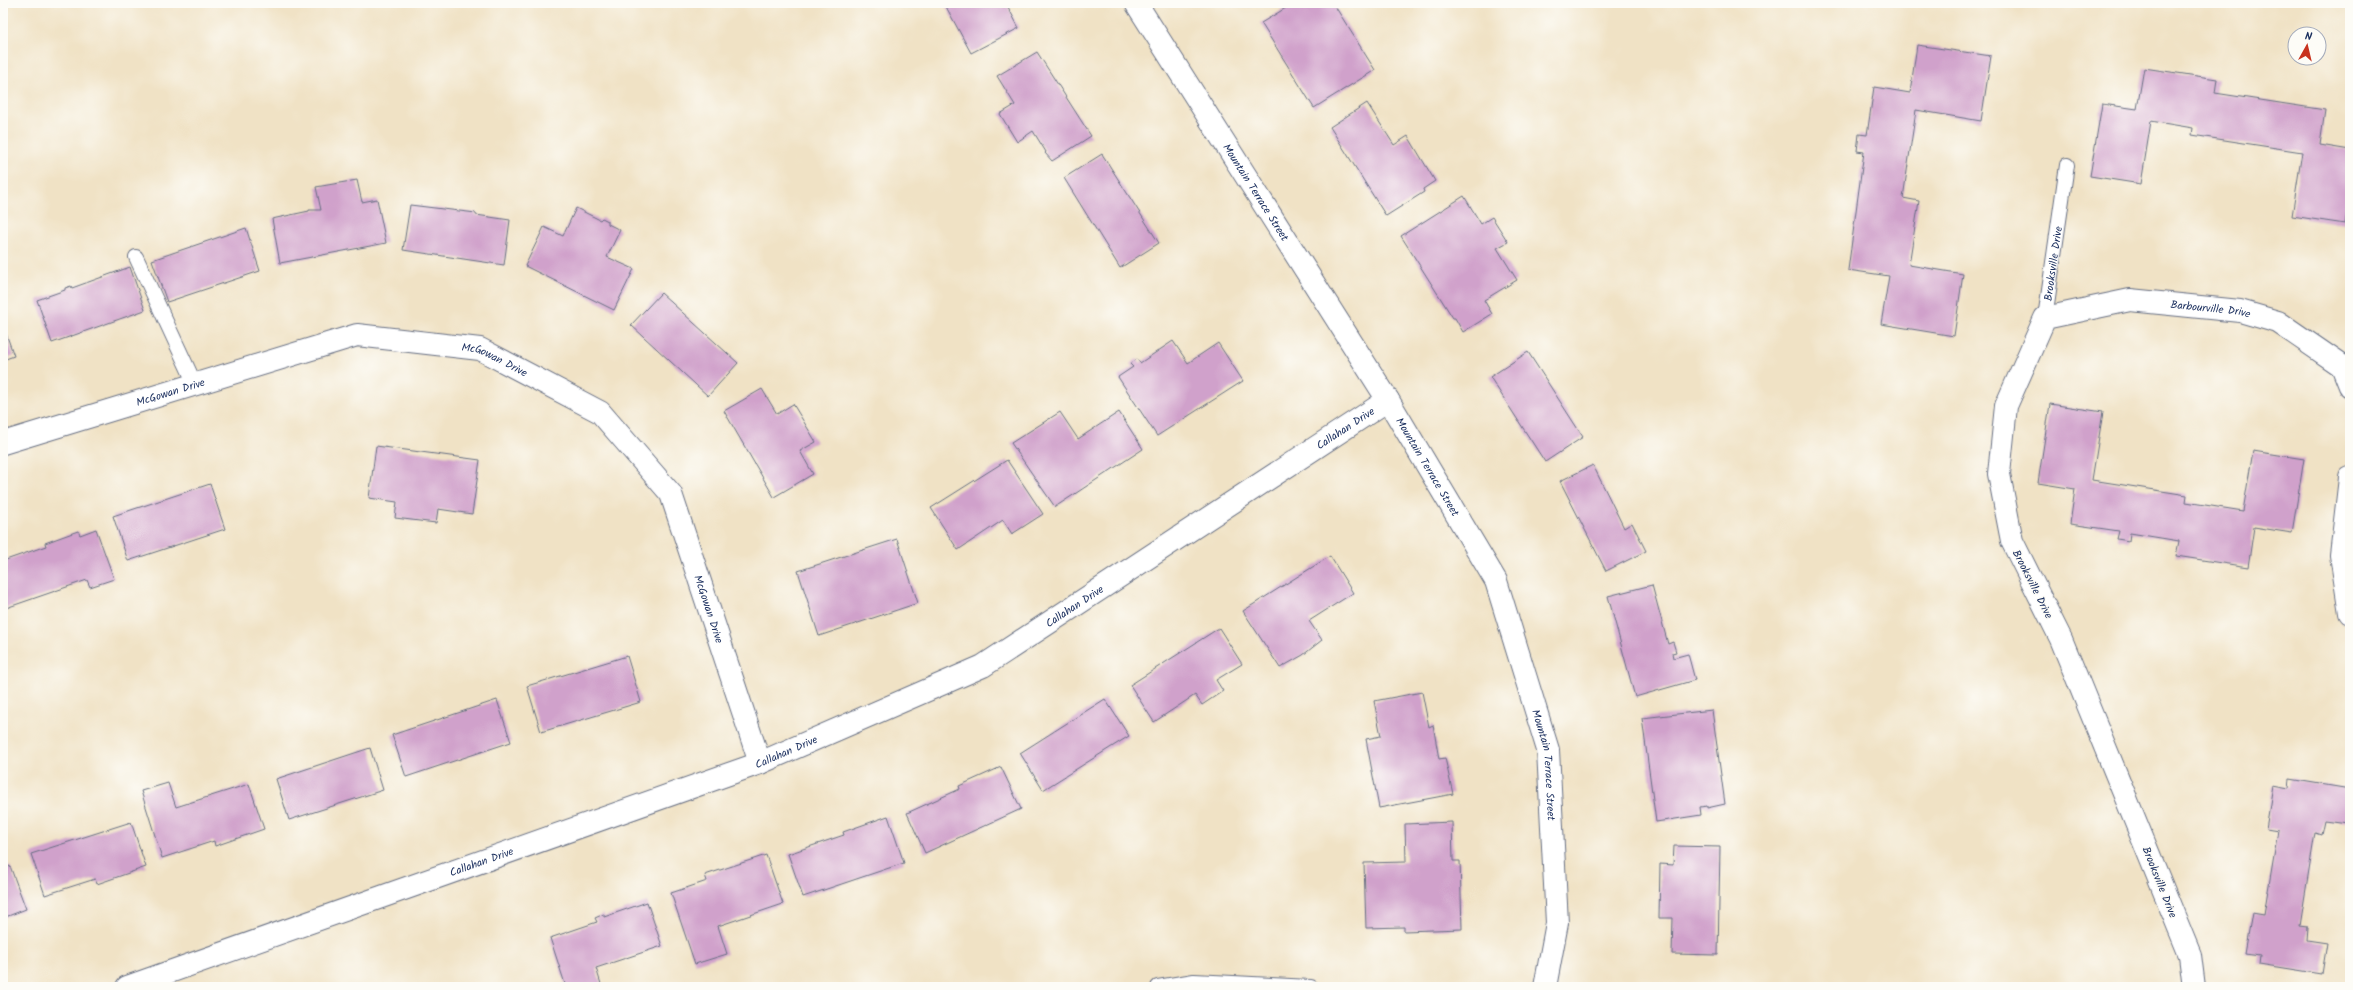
<svg xmlns="http://www.w3.org/2000/svg" width="2353" height="990" viewBox="0 0 2353 990" font-family="Kalam,sans-serif">
<style>
.building{fill:#d0a1cb}
.lines{fill:none;stroke-linecap:round;stroke-linejoin:round}
.lane-casing{stroke:#666e82;stroke-width:16}
.street-casing{stroke:#666e82;stroke-width:24}
.secondary-casing{stroke:#666e82;stroke-width:24}
.lane{stroke:#fff;stroke-width:14}
.street{stroke:#fff;stroke-width:22}
.secondary{stroke:#fff;stroke-width:22}
.labels{text-anchor:middle;stroke-width:3;stroke-linejoin:round;paint-order:stroke}
.street-label{font-size:11px;fill:#1b2f5e;stroke:#fdfcf7}
</style>
<rect width="100%" height="100%" fill="#fdfcf7"/>
<filter id="ink" filterUnits="userSpaceOnUse"><feTurbulence type="fractalNoise" baseFrequency=".025" numOctaves="2"/><feDisplacementMap in="SourceGraphic" scale="8" xChannelSelector="R" yChannelSelector="G"/><feConvolveMatrix kernelMatrix="1 2 1 2 8 2 1 2 1" color-interpolation-filters="sRGB"/></filter>
<filter id="wash" filterUnits="userSpaceOnUse"><feTurbulence type="fractalNoise" baseFrequency=".012" numOctaves="4" result="noise"/><feDisplacementMap in="SourceGraphic" scale="16" xChannelSelector="R" yChannelSelector="G"/><feGaussianBlur stdDeviation="0.9" result="paint"/><feColorMatrix in="noise" values="0 0 0 0 0 0 0 0 0 0 0 0 0 0 0 0 0 1.4 0 .05"/><feComposite in="paint" operator="in"/></filter>
<g filter="url(#wash)">
<rect width="100%" height="100%" fill="#f0e2c5"/>
<g id="blocks">
<g class="building">
<polygon points="944,3 1001,3 1003,7 1007,5 1019,28 971,53"/>
<polygon points="1247,3 1255,3 1249,7"/>
<polygon points="1294,3 1333,3 1375,70 1314,108 1261,23"/>
<polygon points="1917,45 1991,56 1981,121 1916,110 1903,198 1919,201 1909,265 1963,274 1954,336 1881,324 1889,276 1848,270 1864,152 1857,151 1859,134 1867,135 1874,87 1910,93"/>
<polygon points="1037,52 1091,136 1052,161 1045,153 1046,152 1033,131 1017,142 1000,114 1015,105 997,76"/>
<polygon points="2144,68 2217,79 2215,93 2325,110 2320,145 2350,150 2350,194 2345,224 2292,216 2302,152 2192,135 2193,128 2151,121 2141,184 2090,176 2102,104 2137,109"/>
<polygon points="1367,103 1394,145 1408,136 1435,181 1423,189 1424,192 1386,216 1330,127"/>
<polygon points="1102,154 1159,243 1120,268 1064,178"/>
<polygon points="357,180 362,202 377,199 386,243 280,263 272,219 309,211 309,210 321,210 316,187"/>
<polygon points="1464,196 1481,224 1492,217 1508,242 1497,248 1517,280 1484,300 1492,314 1463,332 1455,318 1453,318 1401,236"/>
<polygon points="410,205 476,213 476,215 510,220 504,265 403,250"/>
<polygon points="576,208 600,220 602,218 608,221 608,224 620,230 607,257 634,269 614,310 525,266 544,227 563,236"/>
<polygon points="246,228 260,271 167,302 152,260"/>
<polygon points="130,267 145,310 52,343 37,300 65,290 65,288 71,286 72,288"/>
<polygon points="661,293 738,363 708,396 631,325"/>
<polygon points="3,325 14,356 3,360"/>
<polygon points="1173,341 1188,363 1218,343 1243,381 1157,436 1118,377 1133,367 1130,364 1137,359 1140,363"/>
<polygon points="1528,352 1583,437 1545,462 1490,377"/>
<polygon points="762,389 777,414 793,404 816,442 800,451 813,474 774,497 724,411"/>
<polygon points="2050,404 2103,412 2092,480 2187,495 2186,502 2243,511 2253,451 2304,459 2292,533 2254,527 2248,567 2176,556 2179,541 2130,533 2129,541 2117,539 2119,531 2070,524 2075,489 2038,483"/>
<polygon points="1060,412 1078,439 1119,412 1143,449 1055,507 1011,443"/>
<polygon points="376,446 480,460 472,514 438,509 436,523 395,518 397,502 369,498"/>
<polygon points="1007,460 1043,514 1012,534 1003,520 958,550 931,508"/>
<polygon points="1593,465 1624,528 1632,523 1646,551 1606,571 1560,481"/>
<polygon points="210,484 225,529 128,561 113,516"/>
<polygon points="96,529 114,579 90,587 87,580 6,608 3,601 3,561 46,546 45,543 78,531 80,535"/>
<polygon points="897,539 918,603 819,636 798,571"/>
<polygon points="1330,556 1353,593 1309,621 1322,640 1303,655 1280,668 1243,611"/>
<polygon points="1652,585 1668,644 1673,642 1676,652 1672,653 1673,658 1688,654 1695,680 1635,697 1608,596"/>
<polygon points="1219,628 1242,664 1216,680 1223,691 1202,705 1195,695 1154,722 1130,685"/>
<polygon points="627,656 641,702 541,732 527,686"/>
<polygon points="1422,692 1429,727 1433,725 1439,759 1445,758 1453,794 1379,808 1366,739 1381,736 1374,701"/>
<polygon points="1105,699 1129,736 1043,790 1020,753"/>
<polygon points="497,700 511,742 406,777 392,735"/>
<polygon points="1712,710 1725,804 1707,808 1707,806 1700,807 1701,815 1656,822 1642,718"/>
<polygon points="370,748 383,790 289,820 276,779"/>
<polygon points="1001,767 1021,809 925,853 907,813 960,789 959,786"/>
<polygon points="2290,779 2350,789 2347,823 2324,820 2321,834 2315,832 2300,926 2308,927 2307,940 2327,943 2322,974 2259,964 2260,955 2245,953 2252,913 2264,915 2278,831 2266,829 2273,785 2289,788"/>
<polygon points="168,783 176,807 249,784 264,829 215,846 214,841 162,858 141,791"/>
<polygon points="888,816 904,863 803,897 788,854 844,835 843,832"/>
<polygon points="131,822 146,867 97,884 95,879 45,895 31,854"/>
<polygon points="1452,822 1453,861 1460,861 1462,929 1404,931 1404,927 1366,928 1364,863 1406,862 1405,824"/>
<polygon points="1674,846 1720,847 1718,955 1672,954 1673,918 1659,918 1660,864 1673,865"/>
<polygon points="766,855 783,904 718,926 727,954 695,964 671,893 707,881 705,875"/>
<polygon points="10,866 26,909 3,918 3,869"/>
<polygon points="647,902 662,946 596,968 601,984 594,987 566,987 550,938 597,922 595,918 604,914 604,917"/>
<polygon points="402,984 403,987 393,987"/>
</g>
</g>
</g>
<g filter="url(#ink)">
<use href="#blocks" fill-opacity="0" stroke="#666e82" stroke-width="1"/>
<g class="lines">
<g class="lane-casing">
<g id="lane">
<polyline points="136,257 195,384"/>
<path id="s1" d="M2045 318 2067 165"/>
<polyline points="1158,987 1194,981 1311,987"/>
</g>
</g>
<g class="street-casing">
<g id="street">
<path id="s2" d="M3 443 357 335 480 349 600 412 671 494 760 763"/>
<polyline points="2350,478 2341,555 2350,613"/>
<path id="s3" d="M127 987 760 763 983 666 1388 400"/>
<path id="s4" d="M2194 987 2190 955 2061 639 2012 541 1999 474 2006 406 2045 318 2130 300 2240 311 2278 322 2342 366 2350 386"/>
</g>
</g>
<g class="secondary-casing">
<g id="secondary">
<path id="s5" d="M1136 3 1388 400 1496 581 1548 750 1557 923 1545 987"/>
</g>
</g>
<use href="#lane" class="lane"/>
<use href="#street" class="street"/>
<use href="#secondary" class="secondary"/>
</g>
</g>
<g class="labels">
<g class="street-label">
<text dy="4" stroke="none"><textPath href="#s5" startOffset="224">Mountain Terrace Street</textPath></text>
<text dy="4" stroke="none"><textPath href="#s1" startOffset="55">Brooksville Drive</textPath></text>
<text dy="4" stroke="none"><textPath href="#s4" startOffset="884">Barbourville Drive</textPath></text>
<text dy="4" stroke="none"><textPath href="#s2" startOffset="511">McGowan Drive</textPath></text>
<text dy="4" stroke="none"><textPath href="#s2" startOffset="175">McGowan Drive</textPath></text>
<text dy="4" stroke="none"><textPath href="#s3" startOffset="1348">Callahan Drive</textPath></text>
<text dy="4" stroke="none"><textPath href="#s5" startOffset="548">Mountain Terrace Street</textPath></text>
<text transform="translate(2033 584) rotate(63)" y="4">Brooksville Drive</text>
<text dy="4" stroke="none"><textPath href="#s3" startOffset="1024">Callahan Drive</textPath></text>
<text dy="4" stroke="none"><textPath href="#s2" startOffset="859">McGowan Drive</textPath></text>
<text dy="4" stroke="none"><textPath href="#s3" startOffset="700">Callahan Drive</textPath></text>
<text dy="4" stroke="none"><textPath href="#s5" startOffset="872">Mountain Terrace Street</textPath></text>
<text dy="4" stroke="none"><textPath href="#s3" startOffset="376">Callahan Drive</textPath></text>
<text transform="translate(2160 882) rotate(68)" y="4">Brooksville Drive</text>
</g>
</g>
<rect width="2353" height="990" fill="none" stroke="#fdfcf7" stroke-width="16"/>
<g transform="translate(2307 46) rotate(8)"><circle r="19" fill="#fdfcf7" stroke="#a3aaba"/>
<path d="M0-3L7 15L0 10L-7 15Z" fill="#c8321e"/>
<text y="-6" font-size="11" font-weight="bold" text-anchor="middle" fill="#1b2f5e">N</text>
</g>
</svg>
